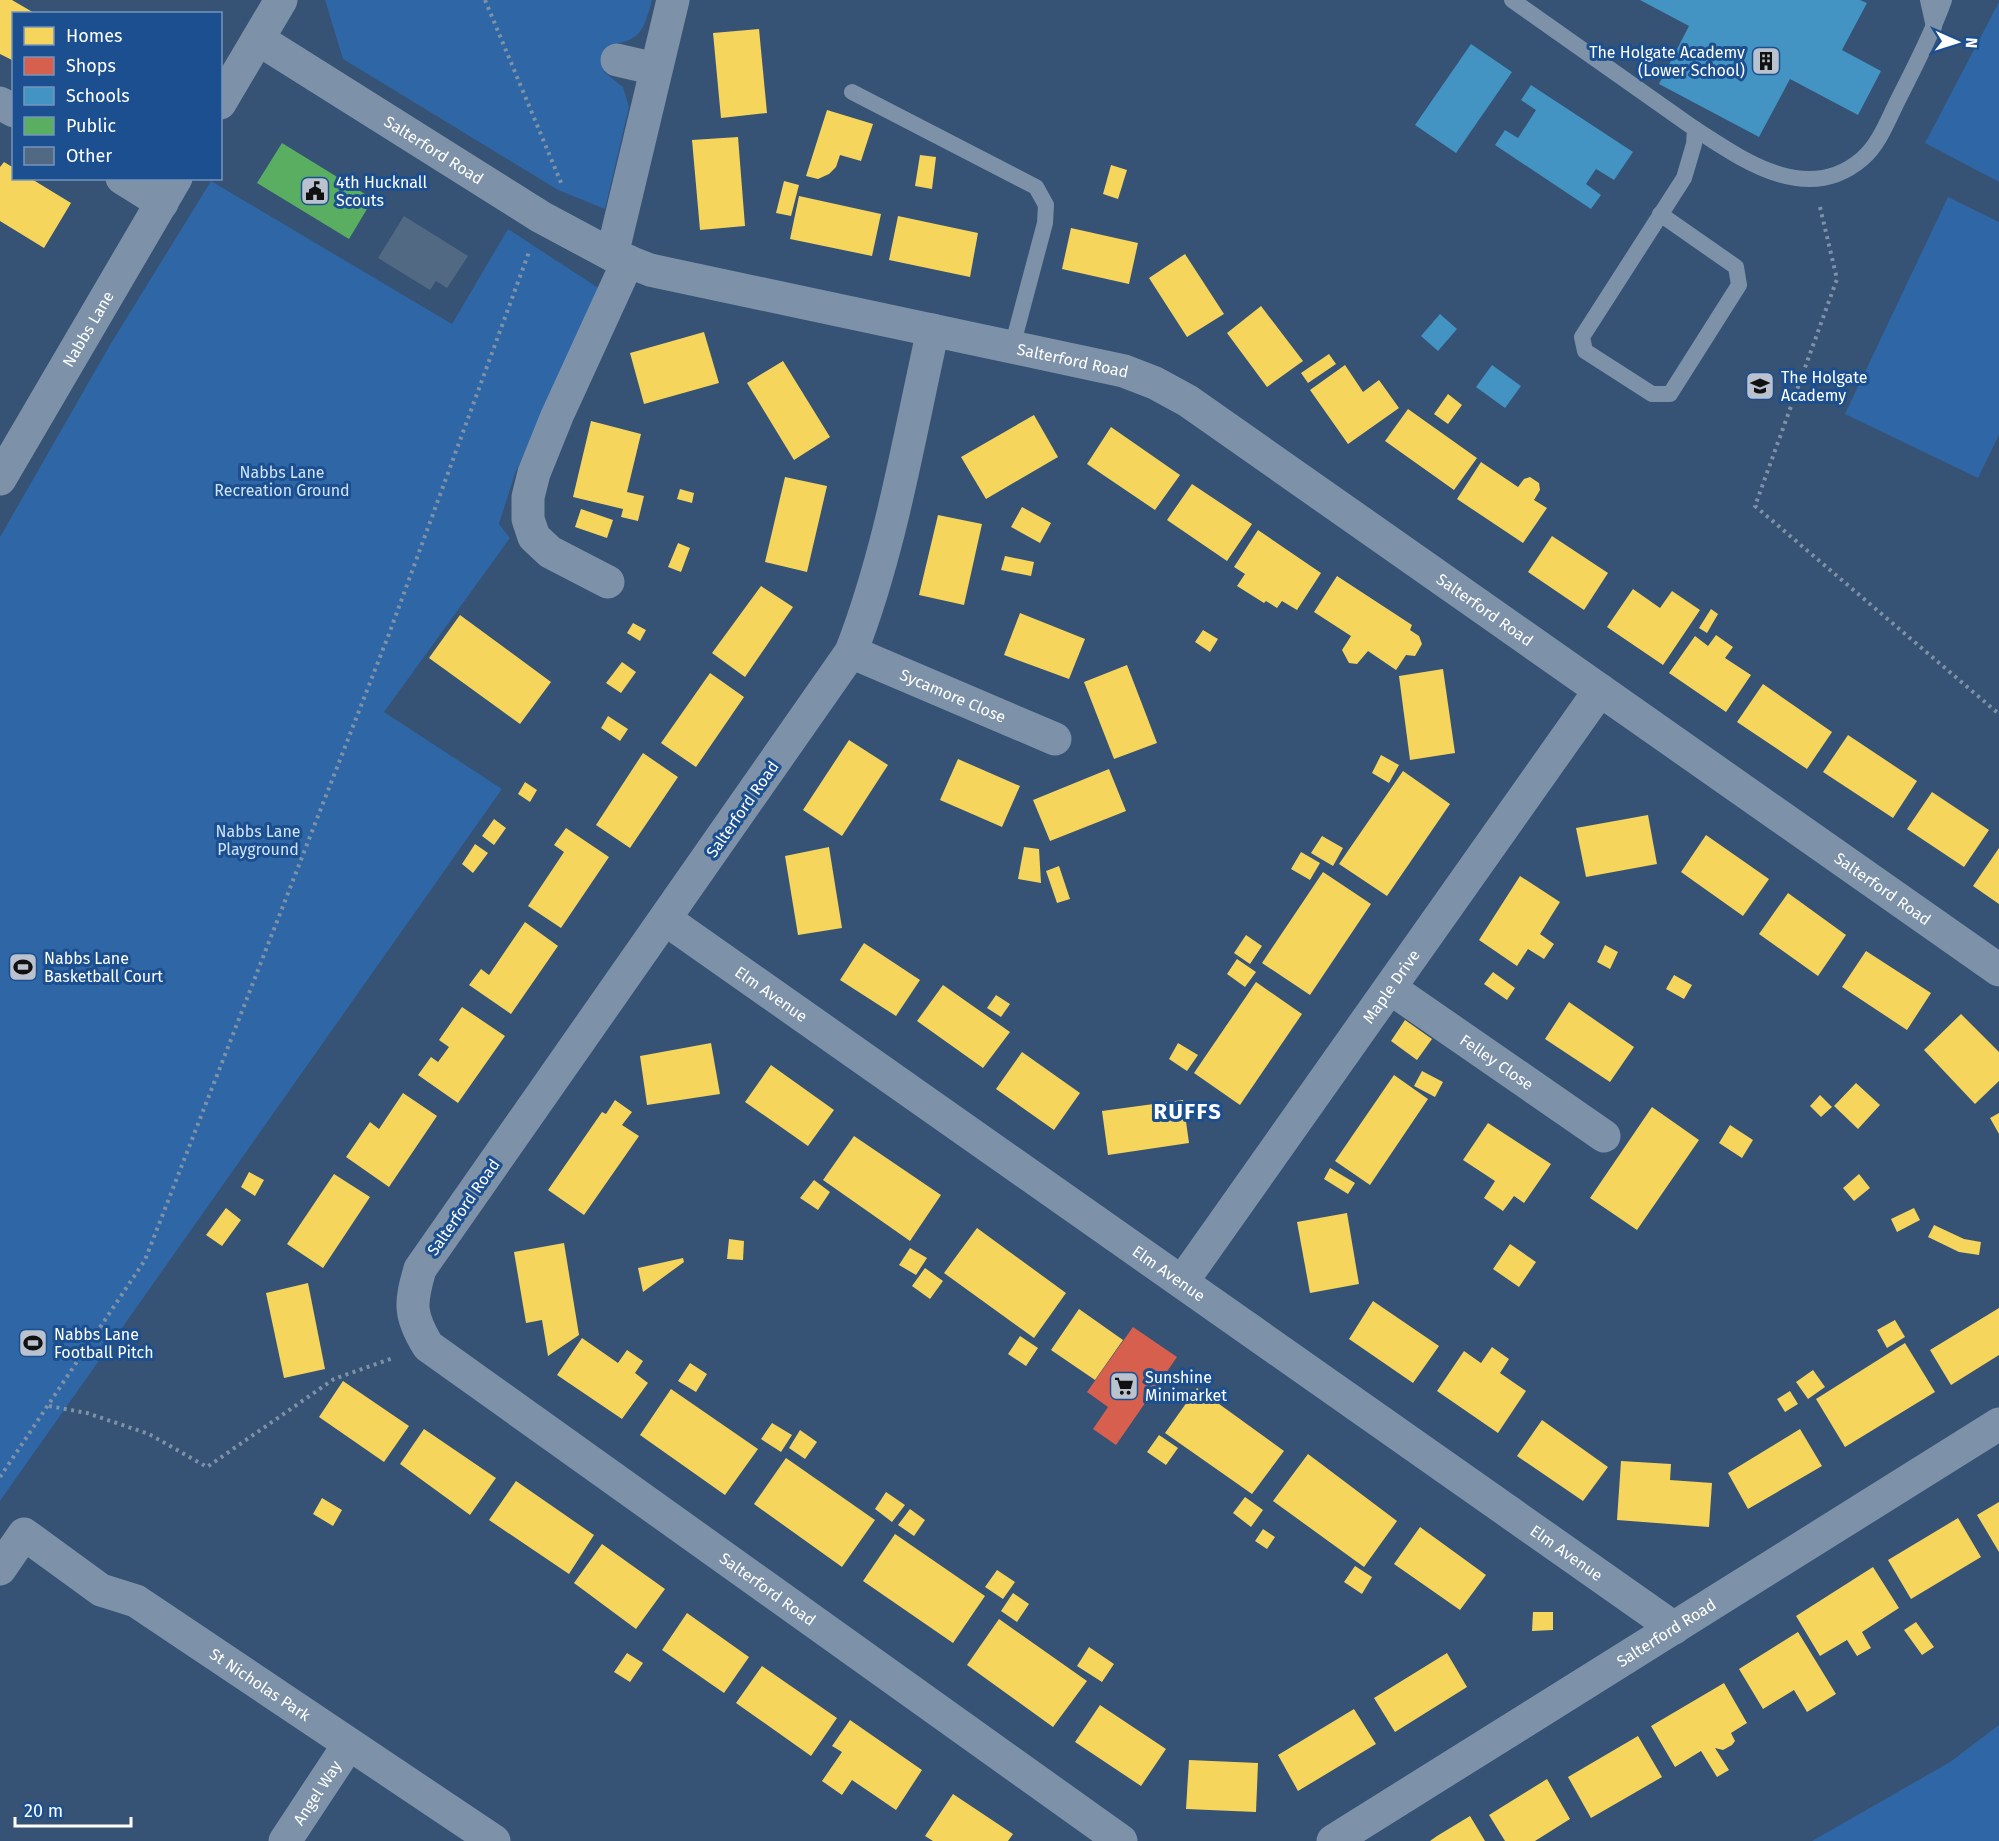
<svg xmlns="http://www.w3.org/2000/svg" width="1999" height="1841" viewBox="0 0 1999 1841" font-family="'Fira Sans',sans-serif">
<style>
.green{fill:#2f66a5}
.homes{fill:#f6d55c}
.shops{fill:#d6604d}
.schools{fill:#4393c3}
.public{fill:#5aae61}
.building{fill:#526984}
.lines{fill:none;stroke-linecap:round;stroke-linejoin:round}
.path{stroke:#7d92a8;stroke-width:4;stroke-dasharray:3 4.5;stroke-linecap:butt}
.service{stroke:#7d92a8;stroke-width:16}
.minor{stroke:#7d92a8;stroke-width:33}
.tertiary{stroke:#7d92a8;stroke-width:33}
.labels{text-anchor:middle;stroke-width:6;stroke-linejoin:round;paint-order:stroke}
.poi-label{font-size:16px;fill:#fff;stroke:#1b4f8f;text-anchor:start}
.street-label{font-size:16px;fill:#fff;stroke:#1b4f8f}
.park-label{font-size:16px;fill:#cfe3fa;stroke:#1b4f8f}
.district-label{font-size:22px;font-weight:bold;letter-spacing:1.5px;fill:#fff;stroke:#1b4f8f}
</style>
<rect width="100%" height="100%" fill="#365274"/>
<g class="green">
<path d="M325 0H652C643 31 642 40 609 45L604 72 623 87 629 107 605 209 558 190 343 59Z"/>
<polygon points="1999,2 1999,182 1925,143"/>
<polygon points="211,181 452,324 508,229 603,291 515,473 499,524 510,538 384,712 502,789 0,1501 0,537 110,345"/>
<polygon points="1948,197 1999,222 1999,435 1978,478 1845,414"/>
<polygon points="1999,1725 1999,1841 1812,1841 1950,1762"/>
</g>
<g class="homes">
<polygon points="0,0 12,0 36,14 14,14 14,61 0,54"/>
<polygon points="759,29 767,113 721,118 713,33"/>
<polygon points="827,110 873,124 861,161 840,155 836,167 829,174 818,179 806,176"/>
<polygon points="738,137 745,226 700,230 692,140"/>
<polygon points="920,155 936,157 932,189 915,186"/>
<polygon points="4,162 14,168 14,178 30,178 71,203 44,248 0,221 0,167"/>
<polygon points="1111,165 1127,170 1118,199 1103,194"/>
<polygon points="784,181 799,185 791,216 776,213"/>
<polygon points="799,196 881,214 872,256 790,239"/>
<polygon points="898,216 978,233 970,277 889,260"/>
<polygon points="1071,228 1138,243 1129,284 1062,269"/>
<polygon points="1185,254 1224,314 1187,337 1149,278"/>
<polygon points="1261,306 1303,361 1267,387 1227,333"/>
<polygon points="704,332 719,383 644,404 630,353"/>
<polygon points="1329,354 1336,364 1308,383 1301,373"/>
<polygon points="783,361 830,437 794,460 747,383"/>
<polygon points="1345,365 1363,392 1379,380 1399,408 1348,444 1310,390"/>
<polygon points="1448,394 1462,405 1448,424 1434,414"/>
<polygon points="1408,409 1477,458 1454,490 1385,441"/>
<polygon points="1034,415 1058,457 986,499 961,457"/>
<polygon points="591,421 641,434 627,492 644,496 638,521 621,517 623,509 573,497"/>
<polygon points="1111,427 1180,475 1155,510 1087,464"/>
<polygon points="1481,462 1518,487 1524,479 1530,477 1539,483 1540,490 1534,500 1547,508 1523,543 1457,499"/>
<polygon points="785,477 827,486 807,572 765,562"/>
<polygon points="1192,484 1252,524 1227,561 1167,520"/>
<polygon points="680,489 694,493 692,503 677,499"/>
<polygon points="1022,507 1051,523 1040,543 1011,527"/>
<polygon points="581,509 613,520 607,538 575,527"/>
<polygon points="938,515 982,524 964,605 919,595"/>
<polygon points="1258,530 1321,573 1297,610 1282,601 1277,608 1266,601 1264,603 1237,586 1245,574 1234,567"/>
<polygon points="1552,536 1608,573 1584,610 1528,572"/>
<polygon points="678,543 690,548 681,572 668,567"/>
<polygon points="1005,556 1034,562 1031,576 1001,570"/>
<polygon points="1337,576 1412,625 1410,630 1419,636 1422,644 1415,656 1406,655 1396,670 1368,651 1357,664 1349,663 1342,650 1351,636 1314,612"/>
<polygon points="761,586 793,607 745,677 712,653"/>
<polygon points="1633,589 1660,608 1672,591 1700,610 1663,665 1607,627"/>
<polygon points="1711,609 1718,614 1707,633 1699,628"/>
<polygon points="1020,613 1085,639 1069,679 1004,655"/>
<polygon points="460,615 551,682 520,724 429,658"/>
<polygon points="633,623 646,630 640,641 627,633"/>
<polygon points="1203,630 1218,639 1210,652 1195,642"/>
<polygon points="1716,635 1733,647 1725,658 1751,675 1726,712 1669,673 1695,636 1708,646"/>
<polygon points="622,662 636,672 621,693 606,683"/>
<polygon points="1127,665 1157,743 1114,759 1084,682"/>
<polygon points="1443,669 1455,753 1410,760 1399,676"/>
<polygon points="710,673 744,697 696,767 661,743"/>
<polygon points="1763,684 1832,732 1807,769 1737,722"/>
<polygon points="608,716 628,729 620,741 601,728"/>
<polygon points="1848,735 1917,781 1893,818 1823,772"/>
<polygon points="849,740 888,765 842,836 803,810"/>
<polygon points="643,753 678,777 630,848 596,825"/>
<polygon points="1381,755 1399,765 1389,783 1372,773"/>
<polygon points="958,759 1020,786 1002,827 940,800"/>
<polygon points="1109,769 1126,811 1050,841 1033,800"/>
<polygon points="1403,771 1450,804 1387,896 1339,864"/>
<polygon points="525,782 537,790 530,802 518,794"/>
<polygon points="1932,792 1989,830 1964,867 1907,829"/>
<polygon points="1648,815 1657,864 1586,877 1576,828"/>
<polygon points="494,819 506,828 494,845 482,836"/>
<polygon points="566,828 609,857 561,928 528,906 564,852 554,845"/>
<polygon points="1706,835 1769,879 1743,916 1681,872"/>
<polygon points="1322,836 1343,848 1333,866 1311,853"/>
<polygon points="475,844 488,853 473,873 462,864"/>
<polygon points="829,847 842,928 798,935 785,856"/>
<polygon points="1024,847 1039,849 1041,883 1018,879"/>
<polygon points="1999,848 1999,904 1973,886"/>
<polygon points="1301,852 1320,863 1310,880 1291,869"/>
<polygon points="1059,866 1070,899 1057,903 1046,871"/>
<polygon points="1323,872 1371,904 1310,995 1262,963"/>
<polygon points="1520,876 1560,902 1540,934 1554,944 1544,959 1528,949 1517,966 1479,940"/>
<polygon points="1788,893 1846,935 1818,976 1759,934"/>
<polygon points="525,922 558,946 511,1014 469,985 481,969 489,975"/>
<polygon points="1246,935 1262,946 1250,964 1234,953"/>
<polygon points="864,943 920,980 896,1016 840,980"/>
<polygon points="1605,945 1618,952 1610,969 1597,962"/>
<polygon points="1866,951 1931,993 1907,1030 1842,987"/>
<polygon points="1237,959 1256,972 1245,987 1227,974"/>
<polygon points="1493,972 1515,988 1507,1000 1484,984"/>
<polygon points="1674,975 1692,985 1684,999 1666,989"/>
<polygon points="1256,982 1302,1014 1240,1105 1194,1073"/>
<polygon points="943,985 1010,1032 983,1068 917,1021"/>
<polygon points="996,995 1010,1004 1001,1017 987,1008"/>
<polygon points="1569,1002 1634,1047 1610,1082 1545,1039"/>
<polygon points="462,1007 505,1036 458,1103 418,1075 431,1057 438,1062 449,1047 439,1040"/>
<polygon points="1961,1014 1999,1052 1999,1081 1975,1104 1924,1050"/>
<polygon points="1405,1020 1432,1039 1417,1060 1391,1041"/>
<polygon points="711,1043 720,1094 647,1105 640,1056"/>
<polygon points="1178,1043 1198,1055 1187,1071 1169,1059"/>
<polygon points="1022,1052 1080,1093 1054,1130 996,1089"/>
<polygon points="771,1065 834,1110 808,1146 745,1102"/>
<polygon points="1422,1071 1443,1082 1435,1097 1414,1086"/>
<polygon points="1394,1075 1428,1099 1370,1185 1335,1161"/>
<polygon points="1856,1083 1880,1105 1858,1129 1834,1106"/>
<polygon points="403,1093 437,1116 389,1187 346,1157 370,1122 379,1129"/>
<polygon points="1820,1095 1832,1107 1821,1117 1810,1106"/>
<polygon points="615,1100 632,1112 622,1125 639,1136 584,1215 548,1190 602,1112 606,1114"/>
<polygon points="1183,1100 1189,1143 1108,1155 1102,1111"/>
<polygon points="1652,1107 1699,1140 1637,1230 1590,1198"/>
<polygon points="1999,1113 1999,1134 1990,1118"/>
<polygon points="1488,1123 1551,1164 1524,1203 1514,1196 1503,1211 1484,1198 1495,1181 1463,1160"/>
<polygon points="1730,1125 1753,1140 1742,1158 1719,1143"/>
<polygon points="854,1136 941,1195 910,1241 823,1180"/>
<polygon points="1330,1168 1355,1183 1348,1194 1324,1179"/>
<polygon points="249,1172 264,1180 255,1196 241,1187"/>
<polygon points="334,1174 370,1197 323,1268 287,1244"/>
<polygon points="1859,1174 1870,1188 1854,1201 1843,1188"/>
<polygon points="814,1180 830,1192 818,1210 800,1198"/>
<polygon points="226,1208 241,1220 222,1246 206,1235"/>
<polygon points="1914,1208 1920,1220 1897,1232 1891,1219"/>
<polygon points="1347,1213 1359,1284 1310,1293 1297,1222"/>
<polygon points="1934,1225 1964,1239 1981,1242 1979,1255 1959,1252 1928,1237"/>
<polygon points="977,1228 1066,1293 1034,1338 944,1273"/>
<polygon points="729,1239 744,1241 743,1260 727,1259"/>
<polygon points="564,1243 579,1335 548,1356 542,1320 526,1323 514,1252"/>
<polygon points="1510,1244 1536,1262 1519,1287 1493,1269"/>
<polygon points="910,1248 927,1258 916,1275 899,1265"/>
<polygon points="683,1258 684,1262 643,1292 638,1268"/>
<polygon points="925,1268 943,1281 930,1299 912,1286"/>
<polygon points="308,1283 325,1369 284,1378 266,1293"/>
<polygon points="1373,1301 1439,1346 1413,1383 1349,1339"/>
<polygon points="1999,1308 1999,1355 1951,1385 1930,1350"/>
<polygon points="1079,1309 1123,1340 1095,1380 1051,1350"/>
<polygon points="1895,1320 1905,1337 1887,1348 1877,1330"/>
<polygon points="1020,1336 1038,1348 1026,1366 1008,1354"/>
<polygon points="582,1338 618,1363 627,1350 643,1361 635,1373 648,1383 622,1419 557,1375"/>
<polygon points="1905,1343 1935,1392 1845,1447 1816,1399"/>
<polygon points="1492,1347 1509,1359 1500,1373 1526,1391 1498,1433 1437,1391 1464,1351 1481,1363"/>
<polygon points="690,1363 707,1374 696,1392 678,1381"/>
<polygon points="1813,1370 1825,1387 1808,1399 1796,1382"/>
<polygon points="343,1381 409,1426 384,1462 319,1417"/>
<polygon points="1197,1388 1284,1451 1252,1494 1165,1433"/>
<polygon points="671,1389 758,1449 725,1495 640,1435"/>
<polygon points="1790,1391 1798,1404 1785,1412 1777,1399"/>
<polygon points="1542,1420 1608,1467 1583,1501 1517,1456"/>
<polygon points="772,1423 792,1435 781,1452 761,1439"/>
<polygon points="424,1429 496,1478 470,1515 400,1464"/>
<polygon points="1800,1429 1822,1466 1748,1509 1728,1473"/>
<polygon points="800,1430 817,1442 805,1459 789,1448"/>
<polygon points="1159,1435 1178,1448 1166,1465 1147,1452"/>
<polygon points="1308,1454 1397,1521 1364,1567 1273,1501"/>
<polygon points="786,1458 875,1520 842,1567 754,1504"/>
<polygon points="1621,1461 1671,1464 1670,1480 1712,1483 1709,1527 1617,1520"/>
<polygon points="516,1481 594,1535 569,1574 489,1520"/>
<polygon points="886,1492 905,1505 892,1522 875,1509"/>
<polygon points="1245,1497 1263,1510 1251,1527 1233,1513"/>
<polygon points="322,1498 342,1510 333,1526 313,1514"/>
<polygon points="1999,1502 1999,1552 1977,1515"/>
<polygon points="910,1509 925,1520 914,1536 898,1525"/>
<polygon points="1958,1518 1981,1557 1911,1599 1888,1560"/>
<polygon points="1420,1527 1486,1575 1460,1610 1394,1564"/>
<polygon points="1263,1529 1275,1537 1267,1549 1255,1541"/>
<polygon points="895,1534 985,1596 953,1643 863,1581"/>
<polygon points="602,1544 665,1589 636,1629 574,1583"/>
<polygon points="1355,1566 1372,1577 1362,1594 1344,1582"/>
<polygon points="1873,1567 1899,1608 1862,1632 1871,1648 1857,1656 1847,1640 1820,1656 1796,1616"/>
<polygon points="997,1570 1015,1582 1003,1599 985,1587"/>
<polygon points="1013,1593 1029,1604 1017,1622 1001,1611"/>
<polygon points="1533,1612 1553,1612 1553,1630 1532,1631"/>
<polygon points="687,1613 749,1657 724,1693 662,1650"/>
<polygon points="999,1619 1087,1681 1053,1727 967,1665"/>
<polygon points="1916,1622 1934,1647 1922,1655 1904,1630"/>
<polygon points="1798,1632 1836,1694 1807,1712 1794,1690 1763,1709 1739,1669"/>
<polygon points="1089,1647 1114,1664 1102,1682 1077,1666"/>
<polygon points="627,1653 643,1663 630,1682 614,1672"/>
<polygon points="1447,1653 1467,1687 1395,1732 1374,1698"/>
<polygon points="762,1666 837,1718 811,1756 736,1703"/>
<polygon points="1724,1683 1747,1723 1731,1733 1735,1741 1732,1745 1723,1750 1715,1748 1729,1770 1717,1777 1701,1751 1675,1767 1651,1726"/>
<polygon points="1100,1705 1166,1749 1141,1786 1075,1742"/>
<polygon points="1354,1709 1376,1744 1298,1791 1278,1755"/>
<polygon points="850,1720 922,1770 896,1810 852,1780 842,1795 822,1781 842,1752 832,1746"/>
<polygon points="1638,1736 1662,1777 1591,1818 1568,1777"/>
<polygon points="1189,1760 1258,1763 1256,1812 1186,1809"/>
<polygon points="1547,1779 1570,1819 1535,1841 1505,1841 1489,1815"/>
<polygon points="953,1794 1013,1834 1008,1841 933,1841 925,1836"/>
<polygon points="1470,1816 1485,1841 1430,1841 1437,1836"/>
</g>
<polygon class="shops" points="1133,1327 1177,1357 1116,1445 1093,1429 1108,1407 1087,1392"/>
<g class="schools">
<polygon points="1640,0 1860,0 1867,3 1842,50 1881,71 1858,115 1790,79 1759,137 1659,84 1689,26"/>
<polygon points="1471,44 1512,72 1456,153 1415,125"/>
<polygon points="1531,85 1633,152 1614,180 1596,169 1586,184 1601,195 1591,209 1495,145 1505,130 1518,138 1536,110 1521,100"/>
<polygon points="1440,314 1457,329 1438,351 1421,336"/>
<polygon points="1492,365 1521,386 1505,408 1476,387"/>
</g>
<polygon class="public" points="282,143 373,199 349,239 257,183"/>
<polygon class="building" points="404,216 468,256 447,288 436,281 430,290 378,258"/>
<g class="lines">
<g class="path">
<polyline points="485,0 562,185"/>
<polyline points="1820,207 1837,279 1755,506 1999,714"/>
<polyline points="49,1406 87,1413 149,1434 207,1467 334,1379 393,1358"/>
<polyline points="0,1477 145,1260 389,634 529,252"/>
</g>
<g class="service">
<polyline points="1512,0 1695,129 1694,144 1684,178 1582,337 1585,351 1652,394 1670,394 1739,285 1736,267 1660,214"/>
<polyline points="1928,0 1934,27"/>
<polyline points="852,92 1036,187 1046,205 1045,223 1012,347"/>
<path d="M1695 129C1743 160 1807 206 1862 159 1880 144 1889 117 1900 96 1916 64 1932 34 1944 0"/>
</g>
<g class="minor">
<path id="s1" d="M258 39 541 217 612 255 650 270 1124 371 1155 383 1188 401 1999 970"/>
<polyline points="617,60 656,69"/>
<polyline points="0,103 14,111"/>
<polyline points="122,178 162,203"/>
<polyline points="612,255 673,0"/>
<path id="s2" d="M933 330C909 437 891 549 851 652L420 1269C410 1303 409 1315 428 1346L1121 1841"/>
<polyline points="608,582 550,552 534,537 528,519 528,497 534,473 557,416 628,261"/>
<path id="s3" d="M851 652 1055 739"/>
<path id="s4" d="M665 919 1674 1628"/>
<path id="s5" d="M1390 988 1604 1136"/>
<path id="s6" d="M1182 1282 1600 690"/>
<path id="s7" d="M0 1569 24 1534 101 1590 136 1601 494 1841"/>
<path id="s8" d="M285 1841 349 1744"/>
<path id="s9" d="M1333 1841 1999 1424"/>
</g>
<g class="tertiary">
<polyline points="220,103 281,0"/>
<path id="s10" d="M0 479 176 178"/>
</g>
</g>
<defs>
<g id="building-square" transform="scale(1.5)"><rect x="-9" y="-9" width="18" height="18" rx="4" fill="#b9c2ce" stroke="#1b4f8f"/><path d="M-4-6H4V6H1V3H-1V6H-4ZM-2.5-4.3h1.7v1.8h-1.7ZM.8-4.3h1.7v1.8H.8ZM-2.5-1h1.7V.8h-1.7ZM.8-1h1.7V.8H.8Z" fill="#111"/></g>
<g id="civic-square" transform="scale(1.5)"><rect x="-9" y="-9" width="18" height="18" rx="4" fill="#b9c2ce" stroke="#1b4f8f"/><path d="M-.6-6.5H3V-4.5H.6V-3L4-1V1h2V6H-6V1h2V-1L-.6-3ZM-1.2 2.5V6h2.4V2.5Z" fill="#111"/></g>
<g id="school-square" transform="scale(1.5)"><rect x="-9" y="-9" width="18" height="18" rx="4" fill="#b9c2ce" stroke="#1b4f8f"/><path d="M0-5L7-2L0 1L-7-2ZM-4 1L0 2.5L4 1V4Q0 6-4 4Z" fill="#111"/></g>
<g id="stadium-square" transform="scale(1.5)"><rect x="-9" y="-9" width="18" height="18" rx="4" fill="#b9c2ce" stroke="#1b4f8f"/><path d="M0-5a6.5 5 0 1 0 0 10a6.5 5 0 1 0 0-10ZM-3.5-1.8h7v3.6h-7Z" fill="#111"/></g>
<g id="supermarket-square" transform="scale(1.5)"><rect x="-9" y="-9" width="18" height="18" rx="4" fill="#b9c2ce" stroke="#1b4f8f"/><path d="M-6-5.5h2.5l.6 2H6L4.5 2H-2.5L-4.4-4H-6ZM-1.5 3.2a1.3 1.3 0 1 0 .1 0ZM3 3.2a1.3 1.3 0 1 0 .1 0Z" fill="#111"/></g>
</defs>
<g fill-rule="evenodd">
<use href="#building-square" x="1766" y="61"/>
<use href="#civic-square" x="315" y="191"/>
<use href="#school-square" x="1760" y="386"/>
<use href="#stadium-square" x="23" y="967"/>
<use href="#stadium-square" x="33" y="1343"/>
<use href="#supermarket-square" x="1124" y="1386"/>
</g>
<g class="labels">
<g class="poi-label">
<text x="1745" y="58" text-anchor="end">The Holgate Academy<tspan x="1745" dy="18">(Lower School)</tspan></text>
<text x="336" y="188">4th Hucknall<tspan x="336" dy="18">Scouts</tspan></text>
<text x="1781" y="383">The Holgate<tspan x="1781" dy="18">Academy</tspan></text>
<text x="44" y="964">Nabbs Lane<tspan x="44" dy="18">Basketball Court</tspan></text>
<text x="54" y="1340">Nabbs Lane<tspan x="54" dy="18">Football Pitch</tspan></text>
<text x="1145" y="1383">Sunshine<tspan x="1145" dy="18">Minimarket</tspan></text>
</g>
<g class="street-label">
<text dy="6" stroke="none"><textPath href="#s1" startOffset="208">Salterford Road</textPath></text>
<text dy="6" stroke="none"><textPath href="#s10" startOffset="174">Nabbs Lane</textPath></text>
<text dy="6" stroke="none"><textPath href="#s1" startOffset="888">Salterford Road</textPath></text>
<text dy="6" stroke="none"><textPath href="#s1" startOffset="1374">Salterford Road</textPath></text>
<text dy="6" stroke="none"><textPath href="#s3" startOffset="111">Sycamore Close</textPath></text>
<text transform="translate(742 809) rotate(-55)" y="6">Salterford Road</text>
<text dy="6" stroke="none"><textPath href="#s1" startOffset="1860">Salterford Road</textPath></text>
<text dy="6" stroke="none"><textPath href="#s6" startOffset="362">Maple Drive</textPath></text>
<text dy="6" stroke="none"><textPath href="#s4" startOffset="130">Elm Avenue</textPath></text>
<text dy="6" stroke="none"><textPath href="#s5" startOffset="130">Felley Close</textPath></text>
<text transform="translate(463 1207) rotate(-55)" y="6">Salterford Road</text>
<text dy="6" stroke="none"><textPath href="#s4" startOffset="616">Elm Avenue</textPath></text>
<text dy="6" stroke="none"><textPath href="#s4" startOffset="1102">Elm Avenue</textPath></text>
<text dy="6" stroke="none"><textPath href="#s2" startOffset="1584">Salterford Road</textPath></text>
<text dy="6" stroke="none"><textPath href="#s9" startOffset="393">Salterford Road</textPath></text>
<text dy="6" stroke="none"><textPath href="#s7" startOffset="324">St Nicholas Park</textPath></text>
<text dy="6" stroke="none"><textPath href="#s8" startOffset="58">Angel Way</textPath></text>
</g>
<g class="park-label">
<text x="282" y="478">Nabbs Lane<tspan x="282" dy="18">Recreation Ground</tspan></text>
<text x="258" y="837">Nabbs Lane<tspan x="258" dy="18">Playground</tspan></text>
</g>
<g class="district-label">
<text x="1188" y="1119">RUFFS</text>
</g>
</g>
<rect x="12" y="12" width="210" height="168" fill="#1b4f8f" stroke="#7695bc" stroke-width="1.5"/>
<rect x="24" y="27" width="30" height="18" fill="#f6d55c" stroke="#7695bc" stroke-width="1.5"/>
<text x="66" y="42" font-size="18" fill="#ffffff">Homes</text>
<rect x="24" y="57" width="30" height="18" fill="#d6604d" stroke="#7695bc" stroke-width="1.5"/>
<text x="66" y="72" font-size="18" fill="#ffffff">Shops</text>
<rect x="24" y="87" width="30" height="18" fill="#4393c3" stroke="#7695bc" stroke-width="1.5"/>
<text x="66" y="102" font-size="18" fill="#ffffff">Schools</text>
<rect x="24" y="117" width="30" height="18" fill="#5aae61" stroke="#7695bc" stroke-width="1.5"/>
<text x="66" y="132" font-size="18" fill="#ffffff">Public</text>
<rect x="24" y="147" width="30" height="18" fill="#526984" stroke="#7695bc" stroke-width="1.5"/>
<text x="66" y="162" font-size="18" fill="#ffffff">Other</text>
<g transform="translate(1957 42) rotate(93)" stroke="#1b4f8f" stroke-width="4.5" paint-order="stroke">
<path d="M0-4.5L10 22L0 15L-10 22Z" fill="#ffffff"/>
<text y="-9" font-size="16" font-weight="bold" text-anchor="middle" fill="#ffffff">N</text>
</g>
<path d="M15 1817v9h116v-9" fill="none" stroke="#ffffff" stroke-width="3"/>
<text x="24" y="1817" font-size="18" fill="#ffffff" stroke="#1b4f8f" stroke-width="4.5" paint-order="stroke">20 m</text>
</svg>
